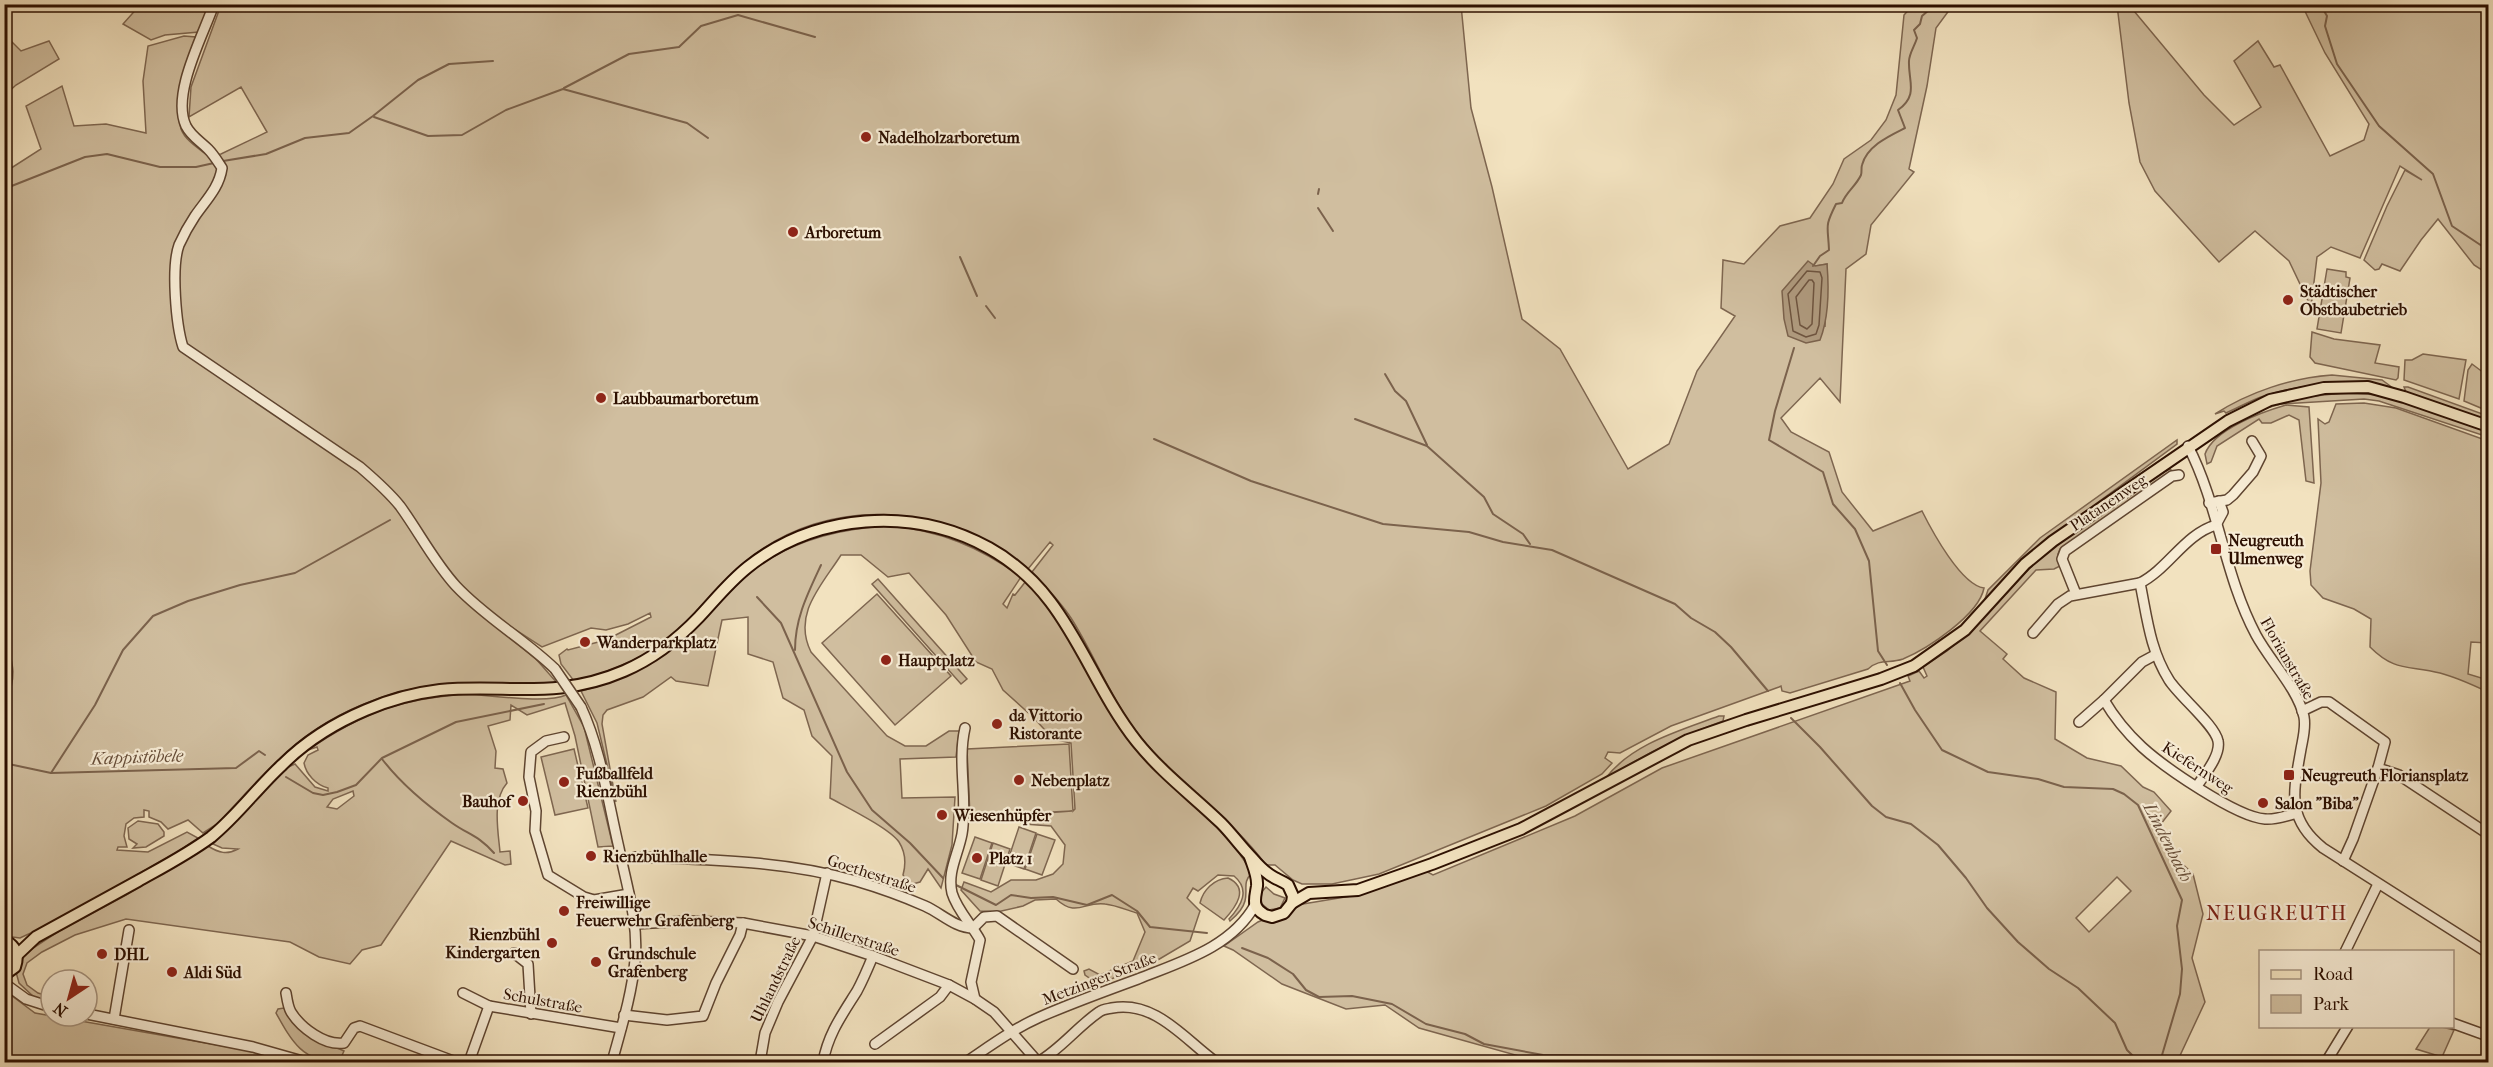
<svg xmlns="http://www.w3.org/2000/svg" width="2493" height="1067" viewBox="0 0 2493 1067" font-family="'IM FELL French Canon',serif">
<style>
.green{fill:#d0be9f;stroke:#7e6650;stroke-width:1.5;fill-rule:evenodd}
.water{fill:#af9a7e;stroke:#7b624c;stroke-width:1.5}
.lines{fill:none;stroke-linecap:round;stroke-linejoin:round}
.shore{stroke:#6e543f;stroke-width:1.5}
.stream{stroke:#7b624c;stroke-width:2}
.minor-casing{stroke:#5e4430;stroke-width:12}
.major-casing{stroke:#2c0f00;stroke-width:14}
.minor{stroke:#f7ecd5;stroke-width:9}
.major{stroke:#f2e2bf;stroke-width:10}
.minor-bridge-casing{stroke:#5e4430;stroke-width:12;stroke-linecap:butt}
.minor-bridge{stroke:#f7ecd5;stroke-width:9}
.poi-dot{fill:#8f2418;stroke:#f7ecd5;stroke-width:2}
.labels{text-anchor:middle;stroke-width:4.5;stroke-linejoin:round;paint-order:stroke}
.poi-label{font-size:16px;font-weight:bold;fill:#2c0f00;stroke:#f7ecd5;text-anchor:start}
.street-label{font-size:16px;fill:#2c0f00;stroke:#f7ecd5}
.water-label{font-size:18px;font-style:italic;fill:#674e39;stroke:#f7ecd5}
.quarter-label{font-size:20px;letter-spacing:1.5px;fill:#7a1f14;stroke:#f7ecd5}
</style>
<rect width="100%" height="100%" fill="#f2e2bf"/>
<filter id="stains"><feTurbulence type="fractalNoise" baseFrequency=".00333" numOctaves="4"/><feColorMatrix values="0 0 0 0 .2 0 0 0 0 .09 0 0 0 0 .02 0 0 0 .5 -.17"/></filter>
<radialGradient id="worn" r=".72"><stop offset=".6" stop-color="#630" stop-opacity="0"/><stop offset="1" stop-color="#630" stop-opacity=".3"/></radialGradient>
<g class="green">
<polygon points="140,5 210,5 199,32 165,35 151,40 123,24"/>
<path d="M221 5H1461L1471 108 1492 187 1522 319 1560 349 1628 469 1669 444 1697 371 1735 316 1721 308 1723 260 1744 264 1780 226 1810 218 1833 184 1844 159 1871 140 1886 120 1896 95 1904 15 1913 5H1953L1936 28 1927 86 1909 169 1914 172 1871 225 1866 254 1846 269 1840 402 1820 378 1781 418 1791 432 1829 452 1842 492 1873 531 1922 511C1932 531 1961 585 1984 588 1979 615 1927 649 1903 659 1889 664 1880 658 1868 669L1790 693 1782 691 1781 686 1779 687 1671 726 1620 753 1608 752 1605 758 1612 763 1602 774 1546 806 1379 874 1332 884H1302L1293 880 1275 865H1266C1228 814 1173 780 1135 730 1109 695 1094 654 1071 618 1060 601 1046 587 1032 572L1053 545 1050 542 1028 569C946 504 831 492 746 561 719 583 699 612 672 635 644 659 610 672 574 681L561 664 559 655 567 649 568 650 606 640 651 617 650 613 628 624 606 630 591 628 542 647 502 621 498 628 536 659 558 684C520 686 482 681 444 684 388 689 328 714 287 752 262 774 240 800 217 824L203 833 188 820 168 829 161 822 149 817V811L144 810V817L134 818 126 824 124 836 127 847H118L117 850 148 852 187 832 198 838 174 854 46 926 20 938 5 936V172L41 149 26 106 62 86 74 126 106 124 146 133 143 81 148 46 184 36 196 37C190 63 173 104 181 129 185 140 198 148 207 155L221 154 267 132 241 87 189 117 191 87ZM1827 264 1825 327 1815 266Z"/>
<polygon points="2117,5 2129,5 2204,95 2234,125 2261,107 2234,61 2258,41 2274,67 2280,65 2330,156 2364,140 2369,124 2325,53 2302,5 2488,5 2488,274 2474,265 2438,219 2421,240 2400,271 2382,264 2379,269 2375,270 2364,260 2387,206 2405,170 2422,180 2400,166 2360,258 2331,247 2317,257 2311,307 2289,261 2255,231 2219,262 2155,191 2140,162 2129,103"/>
<polygon points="5,35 21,51 49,41 59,59 16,85 5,95"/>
<polygon points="2327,269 2346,272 2346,277 2350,278 2341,333 2317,329"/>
<polygon points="2312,332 2334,339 2380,345 2375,363 2399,367 2398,378 2396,380 2315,363 2310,357"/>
<polygon points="2423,354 2466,360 2459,399 2404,380 2405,360 2412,360"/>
<polygon points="2472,364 2488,376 2488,411 2464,401 2468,370"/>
<path d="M2332 375 2382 380 2393 388C2352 380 2303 383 2264 396 2251 400 2238 408 2226 413L2224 411 2215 414C2249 392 2291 378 2332 375Z"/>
<polygon points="2404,387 2408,387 2488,416 2488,422 2406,392"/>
<polygon points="2343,393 2383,395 2488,431 2488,437 2379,401 2364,399 2281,404 2259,410 2296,398"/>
<path d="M2364 403 2396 408 2488 441V643L2471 642 2468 674 2488 680V692C2473 685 2456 677 2440 673 2408 665 2395 672 2370 647L2371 619 2354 609 2323 598 2311 585 2310 571 2321 483 2318 419 2325 424 2329 422 2336 404Z"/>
<path d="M2286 405 2309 407 2314 483 2306 481 2299 420 2289 415 2271 423H2262L2259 419 2217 446 2211 462 2207 464 2205 454C2214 429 2262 412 2286 405Z"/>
<polygon points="2177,440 2177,444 2028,554 1984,602 1988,590 2040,538"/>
<path d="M2170 469 2173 472 2060 549 2058 554 2060 566 2054 569 2036 570 1980 631 2007 654 2003 659 2024 678 2056 692 2055 739 2087 758 2121 766 2143 787 2154 792 2171 811 2157 829 2174 856 2193 874 2203 914 2192 958 2205 1002 2177 1062H1540L1419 1028 1385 1005 1346 1009 1282 984 1233 950 1224 946 1258 922 1297 905 1363 894 1426 871 1433 875 1575 816 1662 768 1910 681 1908 676 1919 671 1924 678 1927 676 1923 667 1947 651 1975 627 2041 556 2159 474ZM2117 877 2131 891 2089 932 2076 918Z"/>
<path d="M889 526C939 530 980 547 1021 577L1003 604 1007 608 1013 594 1015 595 1026 581C1036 593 1047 604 1056 616 1085 655 1099 704 1130 742 1167 788 1223 821 1252 873 1242 882 1248 889 1245 901 1243 909 1236 916 1230 921L1229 919C1241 906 1251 890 1234 876L1218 875 1198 891 1193 888 1187 898 1200 911 1190 941 1151 964 1098 984 1085 975 1084 971 1089 969 1100 975 1133 961 1145 932 1137 913C1127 910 1115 905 1105 904 1084 901 1077 918 1056 899L1035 900 1023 906 997 912 980 911 961 890 964 882 991 892 1011 880H1036L1053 874 1063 864 1065 845 1051 826 1024 824 1006 816 1072 811 970 816 967 749 1069 744 1073 811 1075 809 1071 743 1053 739 1034 718 1003 690 992 669 976 662 946 615 909 573 888 577 861 555H841C822 585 792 614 811 652L887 736 905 746H926L949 731H959L956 757 900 759 902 798 955 797 952 845 941 888 928 869 920 882 909 885 903 875C906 864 906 853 899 842 889 828 846 807 830 798L832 756 812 736 804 710 783 698 773 662 748 654V617L722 620 708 686 676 681 671 677 643 697 607 710 603 715 602 724 616 802 597 723 581 691C626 680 667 658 700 624 721 602 740 578 766 561 804 537 845 528 889 526Z"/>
<polygon points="878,579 967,679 961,684 872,584"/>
<polygon points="877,594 951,676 895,725 822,643"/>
<path d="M466 694C490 695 546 704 566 695L584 727 613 846 598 847 575 736 565 703 527 715 511 705 510 720 488 726 496 751 495 768 503 769 507 783C492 800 498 830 500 852L510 851 511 864 505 865 451 841 381 945 362 950 350 964 319 957 290 942 126 919 75 935 42 952 27 963 23 974 27 985 38 993 51 997V1002L35 998 19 983 16 972 24 954 59 931 126 895 208 846C219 853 227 855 238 849L222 848 213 844 286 768 295 764 315 787 328 791V788C316 785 306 774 304 763L308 755 318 750 317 747 308 750C362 713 399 699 466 694ZM353 791 354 796 337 809 327 807 333 799Z"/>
<path d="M1719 716H1724L1723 721C1681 736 1643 755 1605 779 1631 744 1679 731 1719 716Z"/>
<polygon points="574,749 588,808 555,815 541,757"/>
<polygon points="138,821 158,824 164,832 164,836 146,847 133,848 137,844 129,839 128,828"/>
<polygon points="1019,827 1036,833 1024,869 1007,863"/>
<polygon points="1037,834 1055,840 1042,875 1025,869"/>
<polygon points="975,837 992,843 980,879 962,873"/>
<polygon points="993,843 1010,849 998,886 981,880"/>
<path d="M1228 878C1250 888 1236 907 1224 920L1200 903C1203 890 1214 879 1228 878Z"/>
<polygon points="1266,887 1274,894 1285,898 1280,908 1269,910 1262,904 1260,894"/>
<polygon points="4,990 35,1013 246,1050 283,1062 5,1062"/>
<path d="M284 1008C298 1027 322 1042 344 1051L339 1062C303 1062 292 1042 276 1013L278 1009Z"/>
<polygon points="2430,1027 2442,1027 2454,1030 2442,1057 2416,1049"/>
</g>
<path class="water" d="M1808 261 1815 266 1827 264C1829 288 1829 317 1820 340L1806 343 1788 336 1784 319 1782 291Z"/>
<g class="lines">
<g class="shore">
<polygon points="1807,271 1820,272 1822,278 1819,325 1816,334 1806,337 1793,331 1788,294"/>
<polygon points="1809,280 1812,280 1814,283 1812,324 1807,329 1800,325 1796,297"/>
</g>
<g class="stream">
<polyline points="2320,4 2327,16 2325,26 2337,64 2379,126 2433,174 2452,226 2488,250"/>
<polyline points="564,88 629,54 679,47 701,26 738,15 815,37"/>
<polyline points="374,117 428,136 462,135 506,110 563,89 687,123 708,138"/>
<polyline points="223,161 266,154 305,138 349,133 373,116 418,80 449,64 493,61"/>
<polyline points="4,189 85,157 107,154 160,167 196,167 214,163"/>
<polyline points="1318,194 1319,189"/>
<polyline points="1318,208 1333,231"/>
<polyline points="960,257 977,296"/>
<path d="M1813 266 1820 256 1829 250C1828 225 1824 228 1836 204L1842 203C1846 192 1856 186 1861 175 1862 172 1861 168 1862 165 1867 146 1889 136 1905 128L1898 110C1919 95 1908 81 1909 61 1909 54 1915 45 1917 38L1914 30 1920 24 1922 16 1936 4"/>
<polyline points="986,306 995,318"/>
<polyline points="1794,348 1775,411 1769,440 1823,472 1833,504 1855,529 1869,561 1878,651 1887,665"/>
<polyline points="1385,374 1395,391 1406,401 1427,445"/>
<polyline points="1355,419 1427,446 1484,497 1493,514 1523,534 1530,544"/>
<polyline points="1154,439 1251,481 1383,524 1469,532 1503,542 1552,550 1675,604 1691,618 1715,632 1731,647 1768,691"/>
<polyline points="757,597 781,623 847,772 872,810 910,843 943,878"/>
<path d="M4 636C14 665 17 678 4 707"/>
<path d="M795 650C795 618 808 593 821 565"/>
<polyline points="1900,683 1915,710 1942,750 1988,772 2038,779 2064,787 2113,789 2124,794 2138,805 2182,900 2177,926 2182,969 2180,994 2160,1062"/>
<polyline points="1791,718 1820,747 1872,806 1886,817 1911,824 1938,845 1966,878 1987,908 2018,942 2049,969 2078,988 2115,1023 2127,1050 2139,1062"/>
<path d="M382 759C402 785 425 804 452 823 469 835 478 835 494 853"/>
<polyline points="4,763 51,773 236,768 259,751 265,755"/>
<polyline points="51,773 95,705 123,650 153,616 188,601 240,585 295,573 390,520"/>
<polyline points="286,777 313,793 323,795 337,792 356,785 382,758 456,722 544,704"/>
<polyline points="956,885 996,905 1011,895 1031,898 1053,897 1087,905 1112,895 1137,911 1150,927 1207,933"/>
<polyline points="1242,948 1268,958 1293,974 1306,990 1319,997 1352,996 1392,1004 1426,1024 1465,1034 1484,1044 1543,1055 1691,1057 1724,1062"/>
</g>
<g class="minor-casing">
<g id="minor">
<path d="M214 4C203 36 171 94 186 126 191 136 200 141 208 149 214 155 218 162 222 168 219 188 206 200 195 216 189 225 183 236 179 245 171 267 176 325 183 347L360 467C374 479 388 491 400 506 419 532 434 562 456 586 486 618 524 639 555 669"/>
<path d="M2188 446C2219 506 2224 575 2256 635 2270 661 2298 689 2304 717 2306 728 2303 738 2301 749 2294 790 2285 818 2323 848L2488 953"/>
<polyline points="2209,503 2227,500 2233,495 2253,472 2261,456 2252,441"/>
<polyline points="2216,525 2223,512 2219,501"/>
<polyline points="2076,594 2062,559 2065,551 2172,476 2179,475"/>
<polyline points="2033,633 2058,604 2070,596 2140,583"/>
<polyline points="2104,700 2142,662 2155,655"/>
<path d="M581 707C601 750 608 801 619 848 626 884 639 923 635 960 632 994 621 1029 612 1062"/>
<polyline points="2302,711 2321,702 2329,702 2385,742 2378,768 2399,775 2488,834"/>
<path d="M2079 722 2104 700C2114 717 2127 733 2142 747 2164 767 2236 817 2265 819 2275 820 2287 816 2297 813"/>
<path d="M965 728C957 763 968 799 962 834 958 855 947 872 952 893 957 910 972 925 980 940L971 982 975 999"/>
<polyline points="564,737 546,741 531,752 529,777 536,811 535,831 548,875 584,897 594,900 629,894"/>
<path d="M2197 786C2205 774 2221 755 2218 741 2215 725 2179 696 2169 680 2150 650 2147 617 2140 583 2168 569 2185 534 2216 525"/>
<path d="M635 857C709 860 784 860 856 881 880 888 902 896 925 906 941 913 955 928 973 928L984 917 997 916 1073 969"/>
<polyline points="2343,861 2353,839 2378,768"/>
<polyline points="634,924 689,921 743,923 813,936 873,956 949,985 975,999 994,1012 1038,1062"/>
<polyline points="2345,952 2378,884"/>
<polyline points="514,953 528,964 531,1014"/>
<polyline points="4,983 26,999 51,1007"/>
<path d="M286 993C287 999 288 1007 291 1012 301 1028 325 1046 344 1043L354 1028 360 1026 456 1062"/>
<polyline points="463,993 489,1006 621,1028"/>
<polyline points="87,1014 253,1047 306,1062"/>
<polyline points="624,1015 667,1020 703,1016 716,983 740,935 743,923"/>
<polyline points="114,1019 129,930"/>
<polyline points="2452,1023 2488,1036"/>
<polyline points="875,1044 940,997 949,985"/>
<polyline points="469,1062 489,1006"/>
<polyline points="760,1062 765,1033 778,1002 813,936 827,873"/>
<path d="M823 1062C828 1034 842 1015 857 991 863 980 868 968 873 956"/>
<path d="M966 1062C990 1046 1013 1029 1040 1017 1072 1003 1105 991 1138 979 1180 962 1231 948 1255 905"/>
<path d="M1038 1062C1061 1049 1077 1027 1099 1012 1103 1009 1107 1009 1112 1008 1156 1000 1185 1040 1216 1062"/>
<polyline points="2326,1062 2348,1026"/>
</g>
</g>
<g class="major-casing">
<g id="major">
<path d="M1250 857C1253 866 1258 876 1257 886 1255 899 1251 907 1265 915L1272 917 1284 913 1292 903 1309 893 1358 890 1432 864 1521 829 1688 740 1746 720 1881 679 1914 666 1965 630 2025 564 2053 541 2228 421 2270 400 2324 388 2368 387 2404 397 2488 426"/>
<path d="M4 940C16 946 19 955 15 967L4 975"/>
<path d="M17 955 36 937C70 918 104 900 138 881 163 867 188 854 211 837 237 816 257 788 282 765 306 741 335 723 366 710 389 700 415 693 440 690 507 684 557 700 624 671 652 659 678 639 699 617 715 600 729 582 748 567 816 513 913 506 989 548 1070 593 1084 675 1137 742 1162 773 1193 796 1221 823 1232 834 1241 847 1252 858 1258 865 1267 874 1275 878 1279 880 1284 882 1288 885L1293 896 1292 903"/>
</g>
</g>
<use href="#minor" class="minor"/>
<use href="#major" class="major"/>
<g class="minor-bridge-casing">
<polyline id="minor-bridge" points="555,669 581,707"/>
</g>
<use href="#minor-bridge" class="minor-bridge"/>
</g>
<g class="poi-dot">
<circle cx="866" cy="137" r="6"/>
<circle cx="793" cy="232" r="6"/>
<circle cx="2288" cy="300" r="6"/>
<circle cx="601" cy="398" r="6"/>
<rect x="2210" y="543" width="12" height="12" rx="3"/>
<circle cx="585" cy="642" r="6"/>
<circle cx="886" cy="660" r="6"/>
<circle cx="997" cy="724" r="6"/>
<rect x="2283" y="769" width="12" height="12" rx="3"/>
<circle cx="1019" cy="780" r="6"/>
<circle cx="564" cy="782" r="6"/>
<circle cx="523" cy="801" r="6"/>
<circle cx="2263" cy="803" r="6"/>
<circle cx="942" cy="815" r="6"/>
<circle cx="591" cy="856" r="6"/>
<circle cx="977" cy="858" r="6"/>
<circle cx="564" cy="911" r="6"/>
<circle cx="552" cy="943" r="6"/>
<circle cx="102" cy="954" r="6"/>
<circle cx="596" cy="962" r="6"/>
<circle cx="172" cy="972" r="6"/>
</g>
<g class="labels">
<g class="poi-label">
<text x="878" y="143">Nadelholzarboretum</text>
<text x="805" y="238">Arboretum</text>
<text x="2300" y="297">Städtischer<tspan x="2300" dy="18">Obstbaubetrieb</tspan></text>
<text x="613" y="404">Laubbaumarboretum</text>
<text x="2228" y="546">Neugreuth<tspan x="2228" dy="18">Ulmenweg</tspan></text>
<text x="597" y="648">Wanderparkplatz</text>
<text x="898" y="666">Hauptplatz</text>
<text x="1009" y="721">da Vittorio<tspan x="1009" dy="18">Ristorante</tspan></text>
<text x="576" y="779">Fußballfeld<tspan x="576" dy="18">Rienzbühl</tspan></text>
<text x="2301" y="781">Neugreuth Floriansplatz</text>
<text x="1031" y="786">Nebenplatz</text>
<text x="511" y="807" text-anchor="end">Bauhof</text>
<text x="2275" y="809">Salon "Biba"</text>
<text x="954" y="821">Wiesenhüpfer</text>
<text x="603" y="862">Rienzbühlhalle</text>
<text x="989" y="864">Platz 1</text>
<text x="576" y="908">Freiwillige<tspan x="576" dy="18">Feuerwehr Grafenberg</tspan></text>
<text x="540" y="940" text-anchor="end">Rienzbühl<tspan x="540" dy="18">Kindergarten</tspan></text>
<text x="608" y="959">Grundschule<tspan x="608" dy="18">Grafenberg</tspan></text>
<text x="114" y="960">DHL</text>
<text x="184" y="978">Aldi Süd</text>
</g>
<g class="street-label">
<text transform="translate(2108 502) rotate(-34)" y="6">Platanenweg</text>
<text transform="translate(2288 658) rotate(60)" y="6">Florianstraße</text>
<text transform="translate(2198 767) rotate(33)" y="6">Kiefernweg</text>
<text transform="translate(872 873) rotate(18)" y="6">Goethestraße</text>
<text transform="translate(854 936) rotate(18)" y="6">Schillerstraße</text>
<text transform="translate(1099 978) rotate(-21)" y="6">Metzinger Straße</text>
<text transform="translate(775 979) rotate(-64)" y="6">Uhlandstraße</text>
<text transform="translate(543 1000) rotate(10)" y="6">Schulstraße</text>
</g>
<g class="water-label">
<text transform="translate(137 757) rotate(-2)" y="6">Kappistöbele</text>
<text transform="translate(2168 842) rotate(63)" y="6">Lindenbach</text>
</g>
<g class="quarter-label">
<text x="2277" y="920">NEUGREUTH</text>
</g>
</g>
<rect width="2493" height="1067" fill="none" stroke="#f2e2bf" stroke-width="24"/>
<rect x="6" y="6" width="2481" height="1055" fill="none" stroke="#2c0f00" stroke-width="3"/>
<rect x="12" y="12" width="2469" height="1043" fill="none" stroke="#2c0f00" stroke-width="1.5"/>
<rect x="2259" y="950" width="195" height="78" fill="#f7ecd5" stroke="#a69480" stroke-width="1.5"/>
<rect x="2271" y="970" width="30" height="9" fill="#f2e2bf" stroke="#a69480" stroke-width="1.5"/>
<text x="2313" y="980" font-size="18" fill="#2c0f00">Road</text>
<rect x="2271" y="995" width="30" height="18" fill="#d0be9f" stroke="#a69480" stroke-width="1.5"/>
<text x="2313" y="1010" font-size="18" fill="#2c0f00">Park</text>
<g transform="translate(69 998) rotate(216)"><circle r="28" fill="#f7ecd5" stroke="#a69480" stroke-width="1.5"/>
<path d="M0-4.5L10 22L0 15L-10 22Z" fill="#8f2418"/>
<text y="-9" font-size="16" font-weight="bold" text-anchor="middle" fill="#2c0f00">N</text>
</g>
<rect width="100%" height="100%" filter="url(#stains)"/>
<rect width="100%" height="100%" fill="url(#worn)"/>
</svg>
